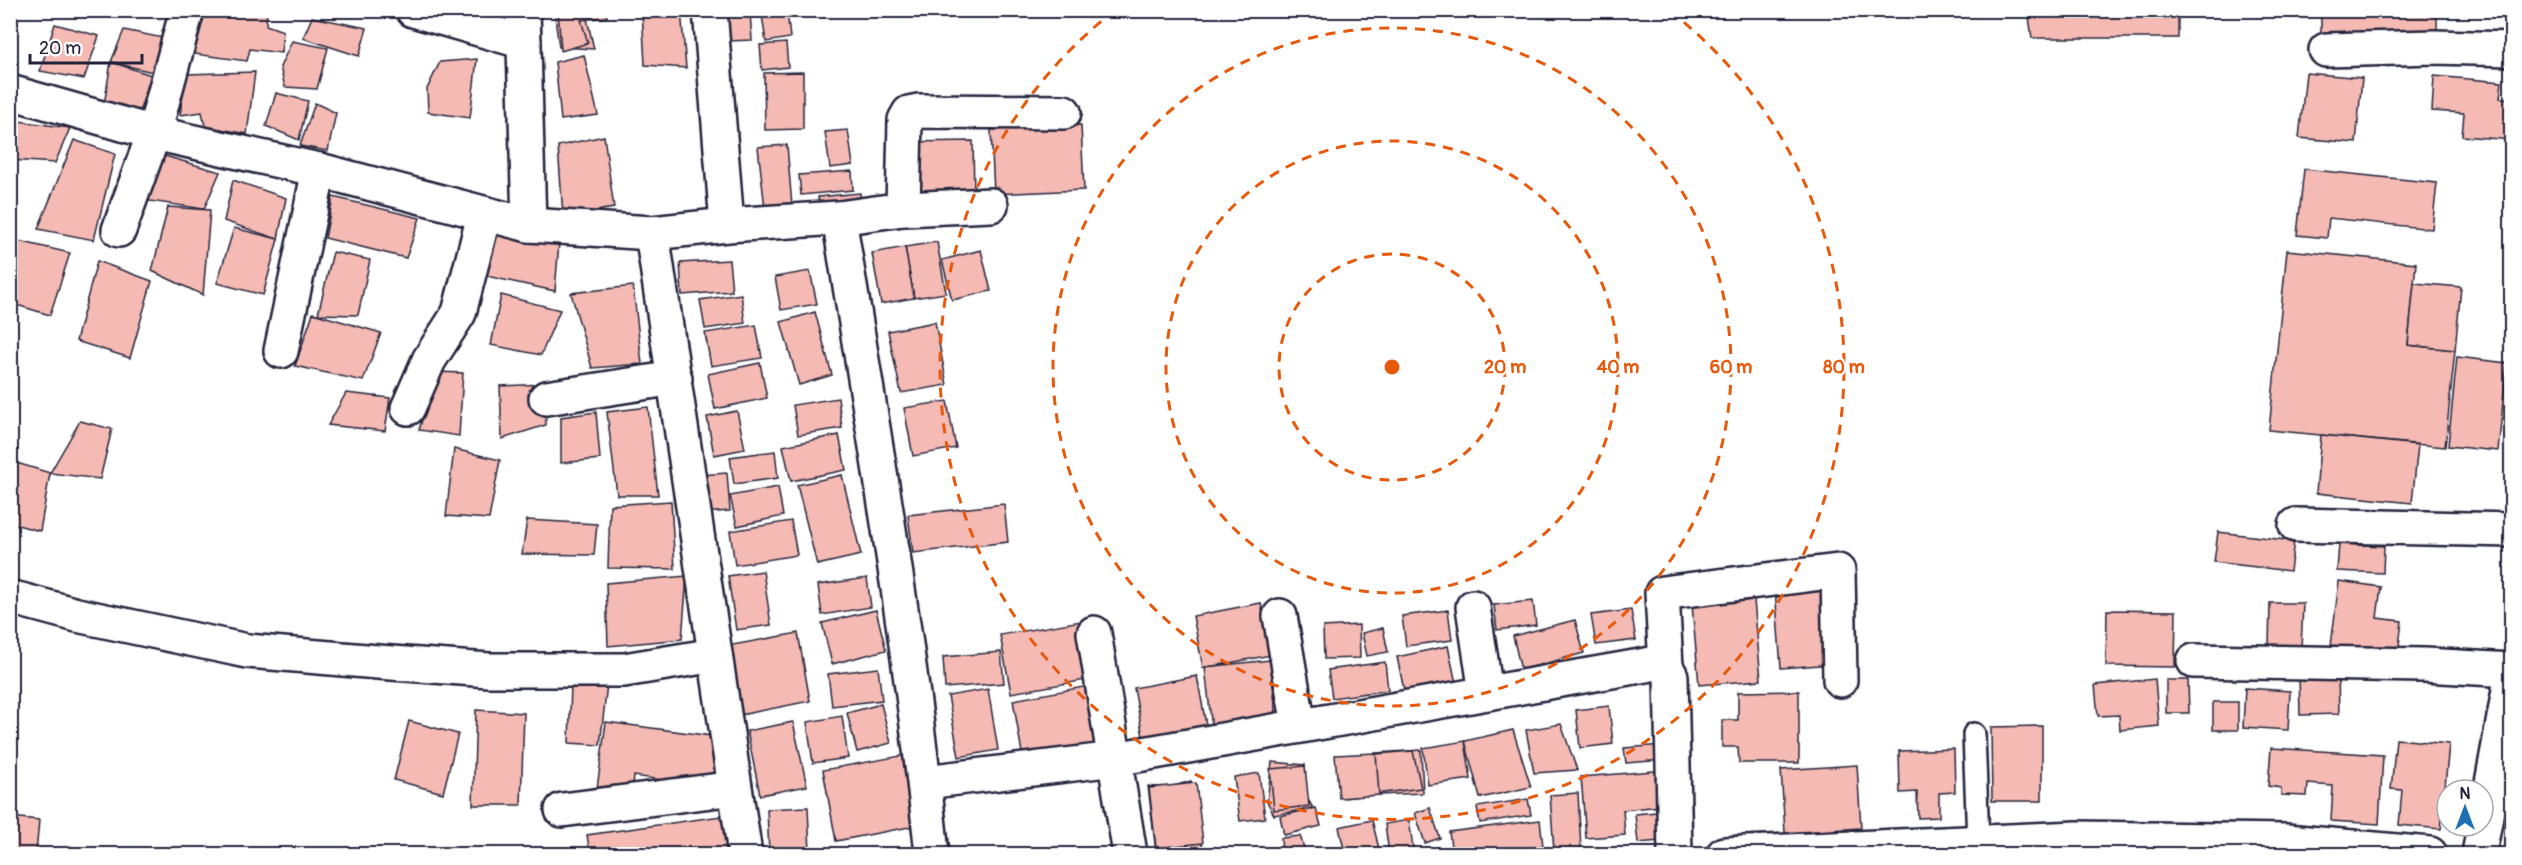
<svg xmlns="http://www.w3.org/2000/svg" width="2522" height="865" viewBox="0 0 2522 865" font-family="Pangolin,sans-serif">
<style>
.building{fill:#f5bab3;stroke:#22223b;stroke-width:1.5}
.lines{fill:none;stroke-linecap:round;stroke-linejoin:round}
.service-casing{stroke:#22223b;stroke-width:26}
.minor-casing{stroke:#22223b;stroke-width:38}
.primary-casing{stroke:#22223b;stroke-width:38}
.service{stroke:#fff;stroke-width:21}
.minor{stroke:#fff;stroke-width:33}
.primary{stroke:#fff;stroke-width:33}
.ring{fill:none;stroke:#e8590c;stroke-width:3;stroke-dasharray:10 8}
.centre{fill:#e8590c;stroke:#fff;stroke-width:3}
.ring-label{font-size:18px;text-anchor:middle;font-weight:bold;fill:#e8590c;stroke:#fff;stroke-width:4.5;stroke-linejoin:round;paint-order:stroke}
</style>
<rect width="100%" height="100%" fill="#fff"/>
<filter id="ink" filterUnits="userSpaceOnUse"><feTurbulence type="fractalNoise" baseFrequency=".0167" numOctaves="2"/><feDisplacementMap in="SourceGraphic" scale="12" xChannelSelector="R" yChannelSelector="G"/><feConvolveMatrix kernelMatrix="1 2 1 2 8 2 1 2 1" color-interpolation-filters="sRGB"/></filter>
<g filter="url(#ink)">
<g class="building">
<polygon points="205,10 267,10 266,25 283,31 281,53 250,49 247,61 187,53"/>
<polygon points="554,10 585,10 594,49 559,47"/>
<polygon points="558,10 606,10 607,17 581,20 588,43 561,51"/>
<polygon points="642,10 681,10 686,68 645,65"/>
<polygon points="2028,10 2178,10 2178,38 2032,38"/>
<polygon points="2321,10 2437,10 2437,35 2321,33"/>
<polygon points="787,11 790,38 766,42 762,15"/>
<polygon points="750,12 752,40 728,41 727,13"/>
<polygon points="312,17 367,28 359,56 303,38"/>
<polygon points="55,24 99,36 84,79 40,71"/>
<polygon points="124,30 163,38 161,74 111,62"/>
<polygon points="292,41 328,48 317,89 285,87 280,67"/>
<polygon points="786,43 788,67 762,70 760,45"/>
<polygon points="584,55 598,115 561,120 555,62"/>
<polygon points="477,59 470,118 428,112 427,89 440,62"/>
<polygon points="111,62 151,75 137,119 104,105"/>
<polygon points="255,72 247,134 205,126 202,112 180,115 186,74"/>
<polygon points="803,72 803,129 765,130 764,73"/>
<polygon points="2306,73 2362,78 2356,143 2299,138"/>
<polygon points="2434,76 2502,82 2500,98 2512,99 2512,140 2462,136 2464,113 2432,111"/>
<polygon points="276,93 308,101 299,140 266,126"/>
<polygon points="315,103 336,113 328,151 300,146"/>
<polygon points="11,120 70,128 55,163 10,160"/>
<polygon points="1081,125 1084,190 994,194 991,130"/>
<polygon points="848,130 853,165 830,168 825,132"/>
<polygon points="604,136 614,208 563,216 558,146"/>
<polygon points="74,140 115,154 94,240 38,229"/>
<polygon points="973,141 974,195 908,196 907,142"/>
<polygon points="787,145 792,206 765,209 758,147"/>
<polygon points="158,154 220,172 204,209 143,200"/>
<polygon points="2304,169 2437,183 2432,229 2329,218 2327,238 2297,235"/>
<polygon points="852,171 853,190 801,195 799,175"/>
<polygon points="233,180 286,198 278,239 224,221"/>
<polygon points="860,193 862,206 820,210 818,197"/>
<polygon points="333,197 420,218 406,258 325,238"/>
<polygon points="168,207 210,210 203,295 152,271"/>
<polygon points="492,227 559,242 555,291 482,275"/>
<polygon points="234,228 278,239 263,295 217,283"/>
<polygon points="10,239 70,253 50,315 10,303"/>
<polygon points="937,242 946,293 914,298 905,247"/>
<polygon points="905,247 914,298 881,304 872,253"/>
<polygon points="981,250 991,291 952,300 942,260"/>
<polygon points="2287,250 2416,263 2408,345 2455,350 2445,447 2269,430"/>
<polygon points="333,252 370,260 358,315 318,314"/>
<polygon points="729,260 732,291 682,295 680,263"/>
<polygon points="97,261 152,281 130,358 76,341"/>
<polygon points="810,271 817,304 781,310 775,277"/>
<polygon points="2414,283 2461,287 2455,350 2408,345"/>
<polygon points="633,286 642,364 592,368 571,293"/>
<polygon points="741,294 745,323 705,329 700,300"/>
<polygon points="501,295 560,310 541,355 491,345"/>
<polygon points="815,312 832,375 799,385 781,322"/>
<polygon points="313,313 381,333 363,381 295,366"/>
<polygon points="935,322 947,385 901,393 888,331"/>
<polygon points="756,325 762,358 711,366 705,333"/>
<polygon points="2457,357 2507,363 2498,451 2448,446"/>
<polygon points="760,363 767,398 715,409 708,374"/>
<polygon points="436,372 463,373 459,436 419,430"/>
<polygon points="545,384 546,425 502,439 500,386"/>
<polygon points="346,393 390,398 385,431 328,425"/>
<polygon points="838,398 842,428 798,435 793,405"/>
<polygon points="947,401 956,448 913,456 904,408"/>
<polygon points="648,407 658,495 617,495 607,412"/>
<polygon points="737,411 745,449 714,455 707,417"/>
<polygon points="596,412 600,459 561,463 561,417"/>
<polygon points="80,421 112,429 100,479 50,473"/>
<polygon points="839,435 846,470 791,481 783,446"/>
<polygon points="2321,435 2418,445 2412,503 2316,493"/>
<polygon points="454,449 500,460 489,519 446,516"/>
<polygon points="775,451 778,478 734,484 730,457"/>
<polygon points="10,461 50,473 40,531 10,523"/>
<polygon points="727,473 730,511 703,513 700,475"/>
<polygon points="842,475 861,555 817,565 797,485"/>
<polygon points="778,487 783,516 737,526 730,496"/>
<polygon points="671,501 675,569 608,568 610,505"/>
<polygon points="1004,504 1008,542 913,553 908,515"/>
<polygon points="527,520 597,524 594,555 522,554"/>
<polygon points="791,521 797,555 735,565 730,531"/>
<polygon points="2218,532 2294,541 2290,571 2214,562"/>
<polygon points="2339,544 2384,546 2383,573 2337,571"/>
<polygon points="763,571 771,625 736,630 728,576"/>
<polygon points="1839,571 1846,663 1781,668 1774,576"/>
<polygon points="687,576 682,639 608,646 606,583"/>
<polygon points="867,578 871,607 822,615 818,585"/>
<polygon points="2339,581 2381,587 2377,618 2402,621 2398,654 2331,646"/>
<polygon points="1754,600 1761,680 1699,685 1692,605"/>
<polygon points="1533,601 1536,625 1497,630 1494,605"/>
<polygon points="1261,603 1271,655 1203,668 1193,616"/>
<polygon points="2270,603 2303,603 2301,649 2269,648"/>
<polygon points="876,610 886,650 832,664 822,623"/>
<polygon points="1448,610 1452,640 1406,646 1402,616"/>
<polygon points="1631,610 1636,640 1596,645 1591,615"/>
<polygon points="2107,610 2176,611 2175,667 2106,666"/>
<polygon points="1575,620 1584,653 1521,670 1513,636"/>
<polygon points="1081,621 1092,679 1011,693 1000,635"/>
<polygon points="1359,625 1360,658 1324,659 1323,627"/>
<polygon points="1383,628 1388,652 1367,656 1362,633"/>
<polygon points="798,633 810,701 740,715 727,646"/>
<polygon points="1448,646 1458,693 1407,704 1397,657"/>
<polygon points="1001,652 1004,683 945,688 943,657"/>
<polygon points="1270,660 1277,721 1212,729 1205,667"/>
<polygon points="1385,662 1388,690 1332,698 1328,670"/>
<polygon points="878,668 882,700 832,706 828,674"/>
<polygon points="2338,674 2339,714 2300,715 2299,675"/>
<polygon points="1197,676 1207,730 1144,742 1134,688"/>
<polygon points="2155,679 2159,726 2120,730 2119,715 2098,716 2095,685"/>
<polygon points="2166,680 2188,680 2189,713 2166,713"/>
<polygon points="607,684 600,745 569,743 571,685"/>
<polygon points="1094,685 1106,750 1024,765 1013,700"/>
<polygon points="2245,688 2290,691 2288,730 2243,727"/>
<polygon points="988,689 998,750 959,757 948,696"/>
<polygon points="1799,691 1799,763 1739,763 1738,747 1722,747 1722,720 1738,720 1738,692"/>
<rect x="2213" y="702" width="25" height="28"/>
<polygon points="881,704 891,743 857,752 847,713"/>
<polygon points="1609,706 1613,744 1580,748 1576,710"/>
<polygon points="476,710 524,713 521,805 473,805"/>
<polygon points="842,716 848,758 813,763 807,722"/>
<polygon points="409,721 458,734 443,793 394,780"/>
<polygon points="606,722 727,738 720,788 634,776 631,801 596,796"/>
<polygon points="793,722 807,786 760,795 747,731"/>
<polygon points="1561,724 1577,770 1534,773 1526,730"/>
<polygon points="2042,726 2042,801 1992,801 1991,727"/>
<polygon points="1513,730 1531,787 1480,798 1465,741"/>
<polygon points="2396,739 2449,744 2441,829 2399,825 2402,790 2391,789"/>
<polygon points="1465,741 1471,779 1428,785 1423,748"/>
<polygon points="1663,745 1664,760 1626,763 1624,748"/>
<polygon points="2271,748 2383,755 2379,824 2331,821 2333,786 2308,784 2307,796 2281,795 2281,788 2268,786"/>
<polygon points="1954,749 1955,792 1939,793 1939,817 1918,818 1917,792 1900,793 1899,751"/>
<polygon points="1421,750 1423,793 1379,795 1376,753"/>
<polygon points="1413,751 1421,788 1345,798 1338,785 1340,757"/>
<polygon points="1376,753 1379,795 1339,798 1335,755"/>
<polygon points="906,755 920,825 836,841 823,770"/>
<polygon points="1272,762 1305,765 1304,793 1313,808 1274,815 1267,801"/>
<polygon points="1857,765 1861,828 1785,833 1781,770"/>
<polygon points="1305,766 1309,806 1274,810 1270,769"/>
<polygon points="1666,770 1669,805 1623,810 1625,835 1586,838 1581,777"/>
<polygon points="1259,773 1265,818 1240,821 1234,777"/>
<polygon points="1191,781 1203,851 1156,852 1148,786 1167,788"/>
<polygon points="1196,783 1203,843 1156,848 1149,788"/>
<polygon points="1578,793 1581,849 1554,851 1550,795"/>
<polygon points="1528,799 1531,815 1480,823 1477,807"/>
<polygon points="808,807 810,853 769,854 767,809"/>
<polygon points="1316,808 1321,826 1284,835 1280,816"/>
<polygon points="1430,808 1440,838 1425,843 1415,813"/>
<polygon points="1668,811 1671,840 1638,843 1635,814"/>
<polygon points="728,815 734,854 590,854 587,835"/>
<polygon points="10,817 39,820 36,854 10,854"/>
<polygon points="1372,820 1380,853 1345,854 1339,827"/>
<polygon points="1409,820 1414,854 1389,854 1385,824"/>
<polygon points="1540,820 1543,846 1474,854 1452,854 1449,832"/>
<polygon points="1300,836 1306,854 1282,854 1281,838"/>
</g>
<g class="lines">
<g class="service-casing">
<polyline id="service" points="1974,734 1978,842"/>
</g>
<g class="minor-casing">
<g id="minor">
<polyline points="187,10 154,133 319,170 529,225 652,233 727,225 839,218 903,209 991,205"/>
<polyline points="413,10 524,42"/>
<polyline points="523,10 529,225"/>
<polyline points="710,10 727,225"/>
<polyline points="2326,50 2434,47 2512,49"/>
<polyline points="10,92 154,133 119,230"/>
<polyline points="903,209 905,120 909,113 919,111 1064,112"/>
<path d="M839 218C873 430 910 641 932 854"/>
<polyline points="652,233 745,854"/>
<polyline points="281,351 319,170"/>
<polyline points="546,398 675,378"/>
<polyline points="408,408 429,360 459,313 484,215"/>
<polyline points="2296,525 2512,530"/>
<polyline points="10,597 77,615 247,651 378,662 489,670 624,670 715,655"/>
<polyline points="1473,607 1486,693"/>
<polyline points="1280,616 1299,726"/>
<polyline points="1094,633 1130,854"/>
<polyline points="2194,661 2424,665 2512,670"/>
<polyline points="1666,667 1662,593 1838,571 1840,680"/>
<polyline points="925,782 1115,759 1657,663 1666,667 1671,676 1675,854"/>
<polyline points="562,810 735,788"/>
<polyline points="1724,854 2077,838 2286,841 2430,854"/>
</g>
</g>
<g class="primary-casing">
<polyline id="primary" points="2479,854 2512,674"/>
</g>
<use href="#service" class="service"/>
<use href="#minor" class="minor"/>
<use href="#primary" class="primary"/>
</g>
</g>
<g class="ring">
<circle cx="1392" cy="367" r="113"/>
<circle cx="1392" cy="367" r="226"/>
<circle cx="1392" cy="367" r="339"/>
<path d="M1670 11A452 452 0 1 1 1114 11"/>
</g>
<circle cx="1392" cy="367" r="9" class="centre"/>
<g class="ring-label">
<text x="1505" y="373">20 m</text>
<text x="1618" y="373">40 m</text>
<text x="1731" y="373">60 m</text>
<text x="1844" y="373">80 m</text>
</g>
<rect width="2522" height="865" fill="none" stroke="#fff" stroke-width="36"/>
<rect x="18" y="18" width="2486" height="829" fill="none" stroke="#22223b" stroke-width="2" filter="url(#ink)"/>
<g transform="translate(2465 808)"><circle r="28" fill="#ffffff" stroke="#a7a7b1" stroke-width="1.5"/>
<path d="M0-4.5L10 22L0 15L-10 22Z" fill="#1f6fb2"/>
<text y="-9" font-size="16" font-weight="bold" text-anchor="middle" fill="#22223b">N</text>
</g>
<path d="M30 54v9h112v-9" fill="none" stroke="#22223b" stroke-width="3"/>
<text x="39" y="54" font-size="18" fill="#22223b" stroke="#ffffff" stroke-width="4.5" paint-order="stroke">20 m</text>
</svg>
